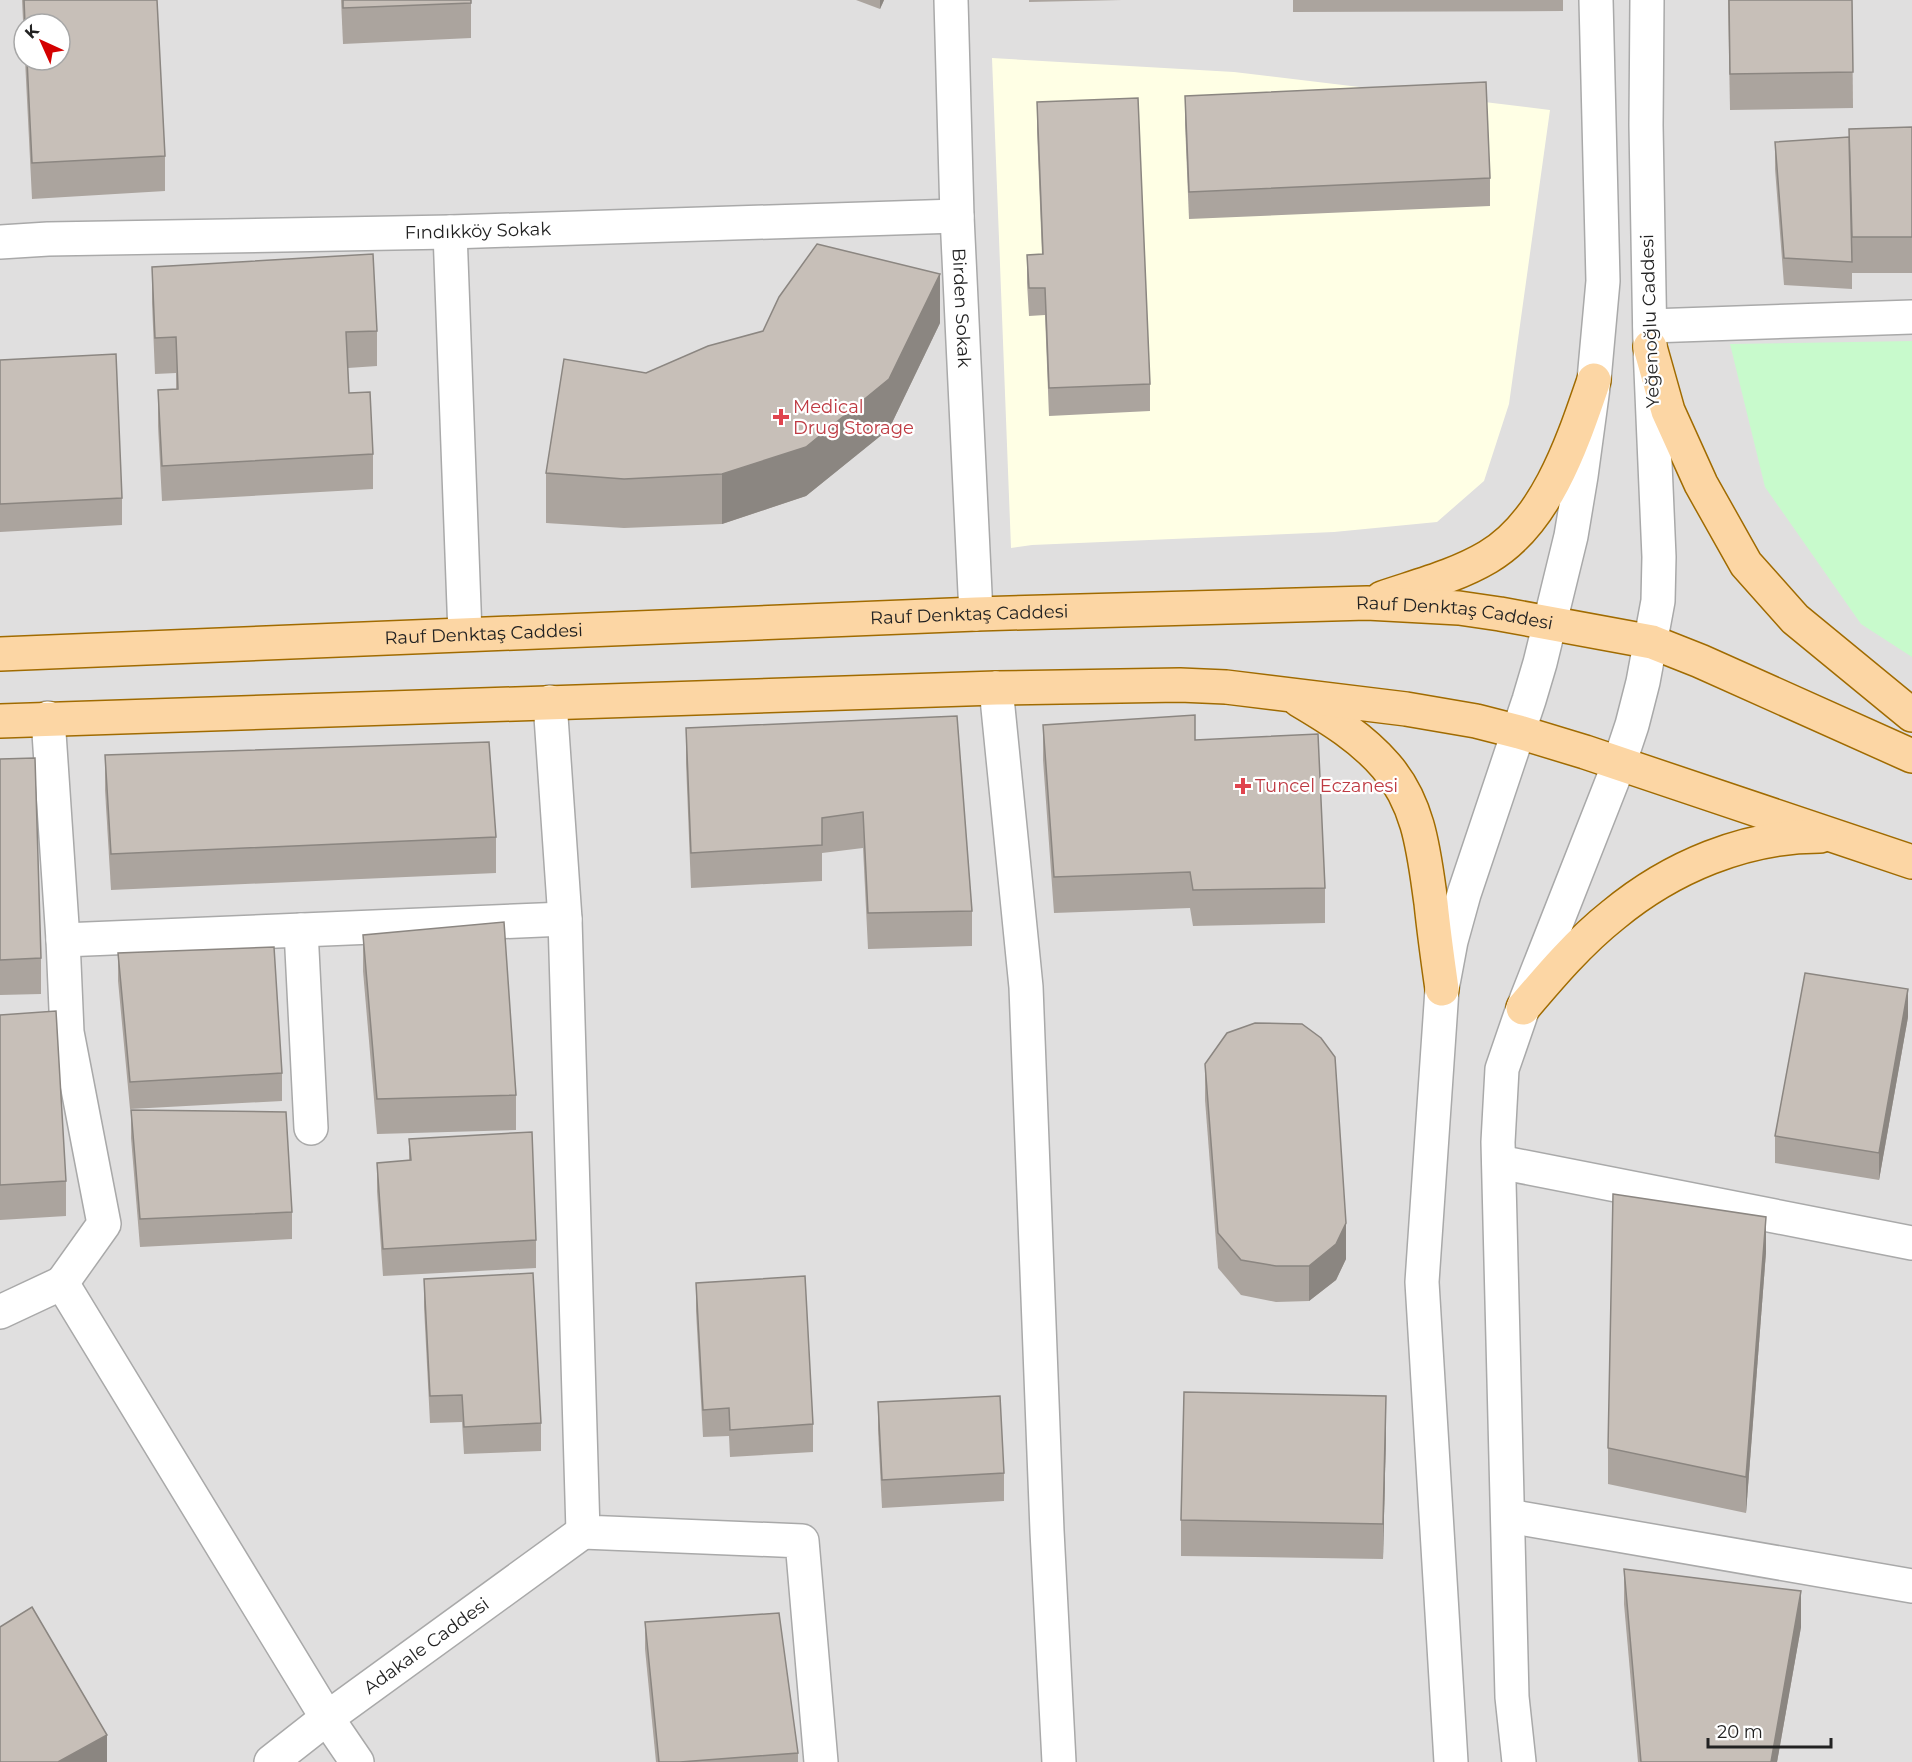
<svg xmlns="http://www.w3.org/2000/svg" width="1912" height="1762" viewBox="0 0 1912 1762" font-family="Montserrat,sans-serif">
<style>
.residential{fill:#e0dfdf;fill-rule:evenodd}
.education{fill:#ffffe5}
.park{fill:#c8facc}
.lines{fill:none;stroke-linecap:round;stroke-linejoin:round}
.minor-casing{stroke:#a9a9a9;stroke-width:36}
.tertiary-casing{stroke:#a9a9a9;stroke-width:36}
.primary-casing{stroke:#a06b00;stroke-width:36}
.minor{stroke:#fff;stroke-width:33}
.tertiary{stroke:#fff;stroke-width:33}
.primary{stroke:#fcd6a4;stroke-width:33}
.wall{fill:#aba49e}
.shaded-wall{fill:#8b8681}
.building{fill:#c7bfb8;stroke:#8b8681;stroke-width:1.5}
.health-dot{fill:#e0444e;stroke:#fff;stroke-width:2}
.labels{text-anchor:middle;stroke-width:4.5;stroke-linejoin:round;paint-order:stroke}
.street-label{font-size:18px;fill:#222;stroke:#fff}
.health-label{font-size:18px;fill:#be3a42;stroke:#fff;text-anchor:start}
</style>
<rect width="100%" height="100%" fill="#f2efe9"/>
<path class="residential" d="M0 0H1912V1762H0ZM24 24H60V60H24Z"/>
<polygon class="education" points="992,58 1234,72 1550,110 1509,404 1484,481 1437,522 1334,532 1032,545 1011,548"/>
<polygon class="park" points="1912,341 1912,657 1861,624 1765,487 1730,344"/>
<g class="lines">
<g class="minor-casing">
<g id="minor">
<path id="s1" d="M951 0 957 216 976 614"/>
<polyline points="450,232 465,634"/>
<path id="s2" d="M0 242 48 239 450 232 957 216"/>
<polyline points="1650,326 1912,317"/>
<polyline points="996,688 1026,987 1047,1531 1059,1762"/>
<polyline points="550,702 565,919 583,1532 802,1541 821,1762"/>
<polyline points="48,718 63,940 67,1032 104,1224 62,1283"/>
<polyline points="301,930 311,1128"/>
<polyline points="63,940 565,919"/>
<polyline points="1499,1162 1912,1243"/>
<polyline points="0,1312 62,1283 327,1718 357,1762"/>
<polyline points="1508,1516 1912,1586"/>
</g>
</g>
<g class="tertiary-casing">
<g id="tertiary">
<path id="s3" d="M271 1762 327 1718 583 1532"/>
<polyline points="1451,1762 1422,1282 1442,989 1451,941 1464,894 1529,700 1540,663 1571,536 1581,476 1594,380 1603,281 1596,0"/>
<polyline points="1519,1762 1512,1697 1498,1142 1502,1069 1523,1008 1619,764 1632,725 1643,682 1658,601 1659,557 1650,347 1646,125 1647,0"/>
</g>
</g>
<g class="primary-casing">
<g id="primary">
<polyline points="1650,347 1668,411 1701,484 1746,564 1795,619 1912,715"/>
<path d="M1382 598C1417 586 1456 576 1488 557 1547 522 1573 441 1594 380"/>
<path id="s4" d="M0 654 976 614 1367 603 1459 608 1500 614 1652 642 1700 661 1912 756"/>
<path d="M1299 700C1331 719 1362 738 1386 766 1420 805 1424 854 1431 903 1434 932 1438 961 1442 989"/>
<polyline points="0,721 996,688 1180,685 1226,687 1406,709 1476,721 1519,732 1585,752 1912,862"/>
<path d="M1523 1008C1551 975 1579 942 1613 915 1671 867 1745 836 1820 836"/>
</g>
</g>
<use href="#minor" class="minor"/>
<use href="#tertiary" class="tertiary"/>
<use href="#primary" class="primary"/>
</g>
<g class="wall">
<polygon points="22,0 157,0 165,156 165,191 32,199 25,60 60,60 60,24 24,24 24,41"/>
<polygon points="341,0 471,0 471,38 343,44"/>
<polygon points="856,0 884,0 880,9"/>
<polygon points="1029,0 1122,0 1029,2"/>
<polygon points="1293,0 1563,0 1563,11 1293,12"/>
<polygon points="1728,0 1852,0 1853,108 1730,110"/>
<polygon points="1185,96 1490,178 1490,206 1189,219 1185,123"/>
<polygon points="1037,102 1150,384 1150,411 1049,416 1045,315 1029,316 1027,283 1027,255 1042,255 1037,130"/>
<polygon points="1912,127 1912,273 1852,273 1852,265 1852,289 1784,285 1775,169 1775,142 1849,137"/>
<polygon points="152,267 377,331 377,366 348,368 349,393 373,454 373,489 162,501 158,426 158,390 176,389 176,373 155,374 152,303"/>
<polygon points="940,323 889,429 806,496 722,524 624,528 546,523 546,473 646,373"/>
<polygon points="0,360 122,498 122,525 0,532"/>
<polygon points="957,716 972,911 972,946 868,949 863,848 822,853 822,881 691,888 686,763 686,728"/>
<polygon points="1043,725 1195,740 1325,888 1325,923 1193,926 1190,908 1054,913 1043,760"/>
<polygon points="105,755 496,837 496,873 111,890 105,790"/>
<polygon points="0,759 41,958 41,994 0,995"/>
<polygon points="363,935 516,1095 516,1130 377,1134 363,971"/>
<polygon points="118,953 282,1073 282,1101 130,1109 118,981"/>
<polygon points="0,1015 66,1181 66,1216 0,1220"/>
<polygon points="1908,1017 1879,1180 1775,1163 1775,1136"/>
<polygon points="1205,1064 1346,1259 1336,1280 1309,1301 1276,1302 1241,1295 1218,1268 1205,1100"/>
<polygon points="131,1110 292,1212 292,1239 140,1247 131,1138"/>
<polygon points="409,1139 536,1240 536,1268 383,1276 377,1191 377,1163 409,1161"/>
<polygon points="1766,1252 1746,1513 1608,1484 1608,1448"/>
<polygon points="424,1279 541,1423 541,1451 464,1454 462,1422 430,1423 424,1307"/>
<polygon points="696,1283 813,1424 813,1452 730,1457 729,1436 703,1437 696,1311"/>
<polygon points="878,1402 1004,1473 1004,1501 882,1508 878,1430"/>
<polygon points="1386,1432 1383,1559 1181,1556 1181,1520"/>
<polygon points="1624,1569 1801,1627 1777,1762 1638,1762 1624,1604"/>
<polygon points="645,1622 798,1753 798,1762 656,1762 645,1649"/>
</g>
<g class="shaded-wall">
<polygon points="880,0 884,0 880,9"/>
<polygon points="940,274 940,323 889,429 806,496 722,524 722,474"/>
<polygon points="1908,989 1908,1017 1879,1180 1879,1153"/>
<polygon points="1766,1217 1766,1252 1746,1513 1746,1477"/>
<polygon points="1346,1223 1346,1259 1336,1280 1309,1301 1309,1266"/>
<polygon points="1386,1396 1386,1432 1383,1559 1383,1524"/>
<polygon points="1801,1591 1801,1627 1777,1762 1771,1762"/>
<polygon points="107,1735 107,1762 58,1762"/>
</g>
<g class="building">
<polygon points="24,0 157,0 165,156 32,163 27,60 60,60 60,24 25,24"/>
<polygon points="343,0 471,0 471,3 343,8"/>
<polygon points="1729,0 1852,0 1853,72 1730,74"/>
<polygon points="1486,82 1490,178 1189,192 1185,96"/>
<polygon points="1138,98 1150,384 1049,388 1045,288 1029,288 1027,255 1043,254 1037,102"/>
<polygon points="1912,127 1912,237 1852,237 1849,129"/>
<polygon points="1849,137 1852,262 1784,258 1775,142"/>
<polygon points="817,244 940,274 889,379 806,447 722,474 624,479 546,473 564,359 646,373 708,346 763,331 779,297"/>
<polygon points="373,254 377,331 346,332 349,393 370,392 373,454 162,466 158,390 178,389 176,337 155,338 152,267"/>
<polygon points="116,354 122,498 0,504 0,360"/>
<polygon points="1195,715 1195,740 1318,734 1325,888 1193,890 1190,872 1054,877 1043,725"/>
<polygon points="957,716 972,911 868,913 863,812 822,818 822,845 691,853 686,728"/>
<polygon points="489,742 496,837 111,854 105,755"/>
<polygon points="35,758 41,958 0,960 0,759"/>
<polygon points="504,922 516,1095 377,1099 363,935"/>
<polygon points="274,947 282,1073 130,1082 118,953"/>
<polygon points="1805,973 1908,989 1879,1153 1775,1136"/>
<polygon points="56,1011 66,1181 0,1185 0,1015"/>
<polygon points="1255,1023 1302,1024 1321,1038 1335,1057 1346,1223 1336,1244 1309,1266 1276,1266 1241,1260 1218,1233 1205,1064 1227,1033"/>
<polygon points="131,1110 286,1112 292,1212 140,1219"/>
<polygon points="532,1132 536,1240 383,1249 377,1163 411,1160 409,1139"/>
<polygon points="1613,1194 1766,1217 1746,1477 1608,1448"/>
<polygon points="533,1273 541,1423 464,1427 462,1395 430,1396 424,1279"/>
<polygon points="805,1276 813,1424 730,1430 729,1408 703,1410 696,1283"/>
<polygon points="1184,1392 1386,1396 1383,1524 1181,1520"/>
<polygon points="1000,1396 1004,1473 882,1480 878,1402"/>
<polygon points="1624,1569 1801,1591 1771,1762 1641,1762"/>
<polygon points="32,1607 107,1735 58,1762 0,1762 0,1627"/>
<polygon points="779,1613 798,1753 680,1762 659,1762 645,1622"/>
</g>
<g class="health-dot">
<path d="M778 408h6v6h6v6h-6v6h-6v-6h-6v-6h6z"/>
<path d="M1240 777h6v6h6v6h-6v6h-6v-6h-6v-6h6z"/>
</g>
<g class="labels">
<g class="street-label">
<text dy="6" stroke="none"><textPath href="#s2" startOffset="478">Fındıkköy Sokak</textPath></text>
<text dy="6" stroke="none"><textPath href="#s1" startOffset="308">Birden Sokak</textPath></text>
<text transform="translate(1650 321) rotate(-92)" y="6">Yeğenoğlu Caddesi</text>
<text dy="6" stroke="none"><textPath href="#s4" startOffset="1456">Rauf Denktaş Caddesi</textPath></text>
<text dy="6" stroke="none"><textPath href="#s4" startOffset="970">Rauf Denktaş Caddesi</textPath></text>
<text dy="6" stroke="none"><textPath href="#s4" startOffset="484">Rauf Denktaş Caddesi</textPath></text>
<text dy="6" stroke="none"><textPath href="#s3" startOffset="194">Adakale Caddesi</textPath></text>
</g>
<g class="health-label">
<text x="793" y="413">Medical<tspan x="793" dy="21">Drug Storage</tspan></text>
<text x="1255" y="792">Tuncel Eczanesi</text>
</g>
</g>
<g transform="translate(42 42) rotate(315)"><circle r="28" fill="#ffffff" stroke="#a7a7a7" stroke-width="1.5"/>
<path d="M0-4.5L10 22L0 15L-10 22Z" fill="#d40000"/>
<text y="-9" font-size="16" font-weight="bold" text-anchor="middle" fill="#222222">K</text>
</g>
<path d="M1708 1738v9h123v-9" fill="none" stroke="#222222" stroke-width="3"/>
<text x="1717" y="1738" font-size="18" fill="#222222" stroke="#ffffff" stroke-width="4.5" paint-order="stroke">20 m</text>
</svg>
